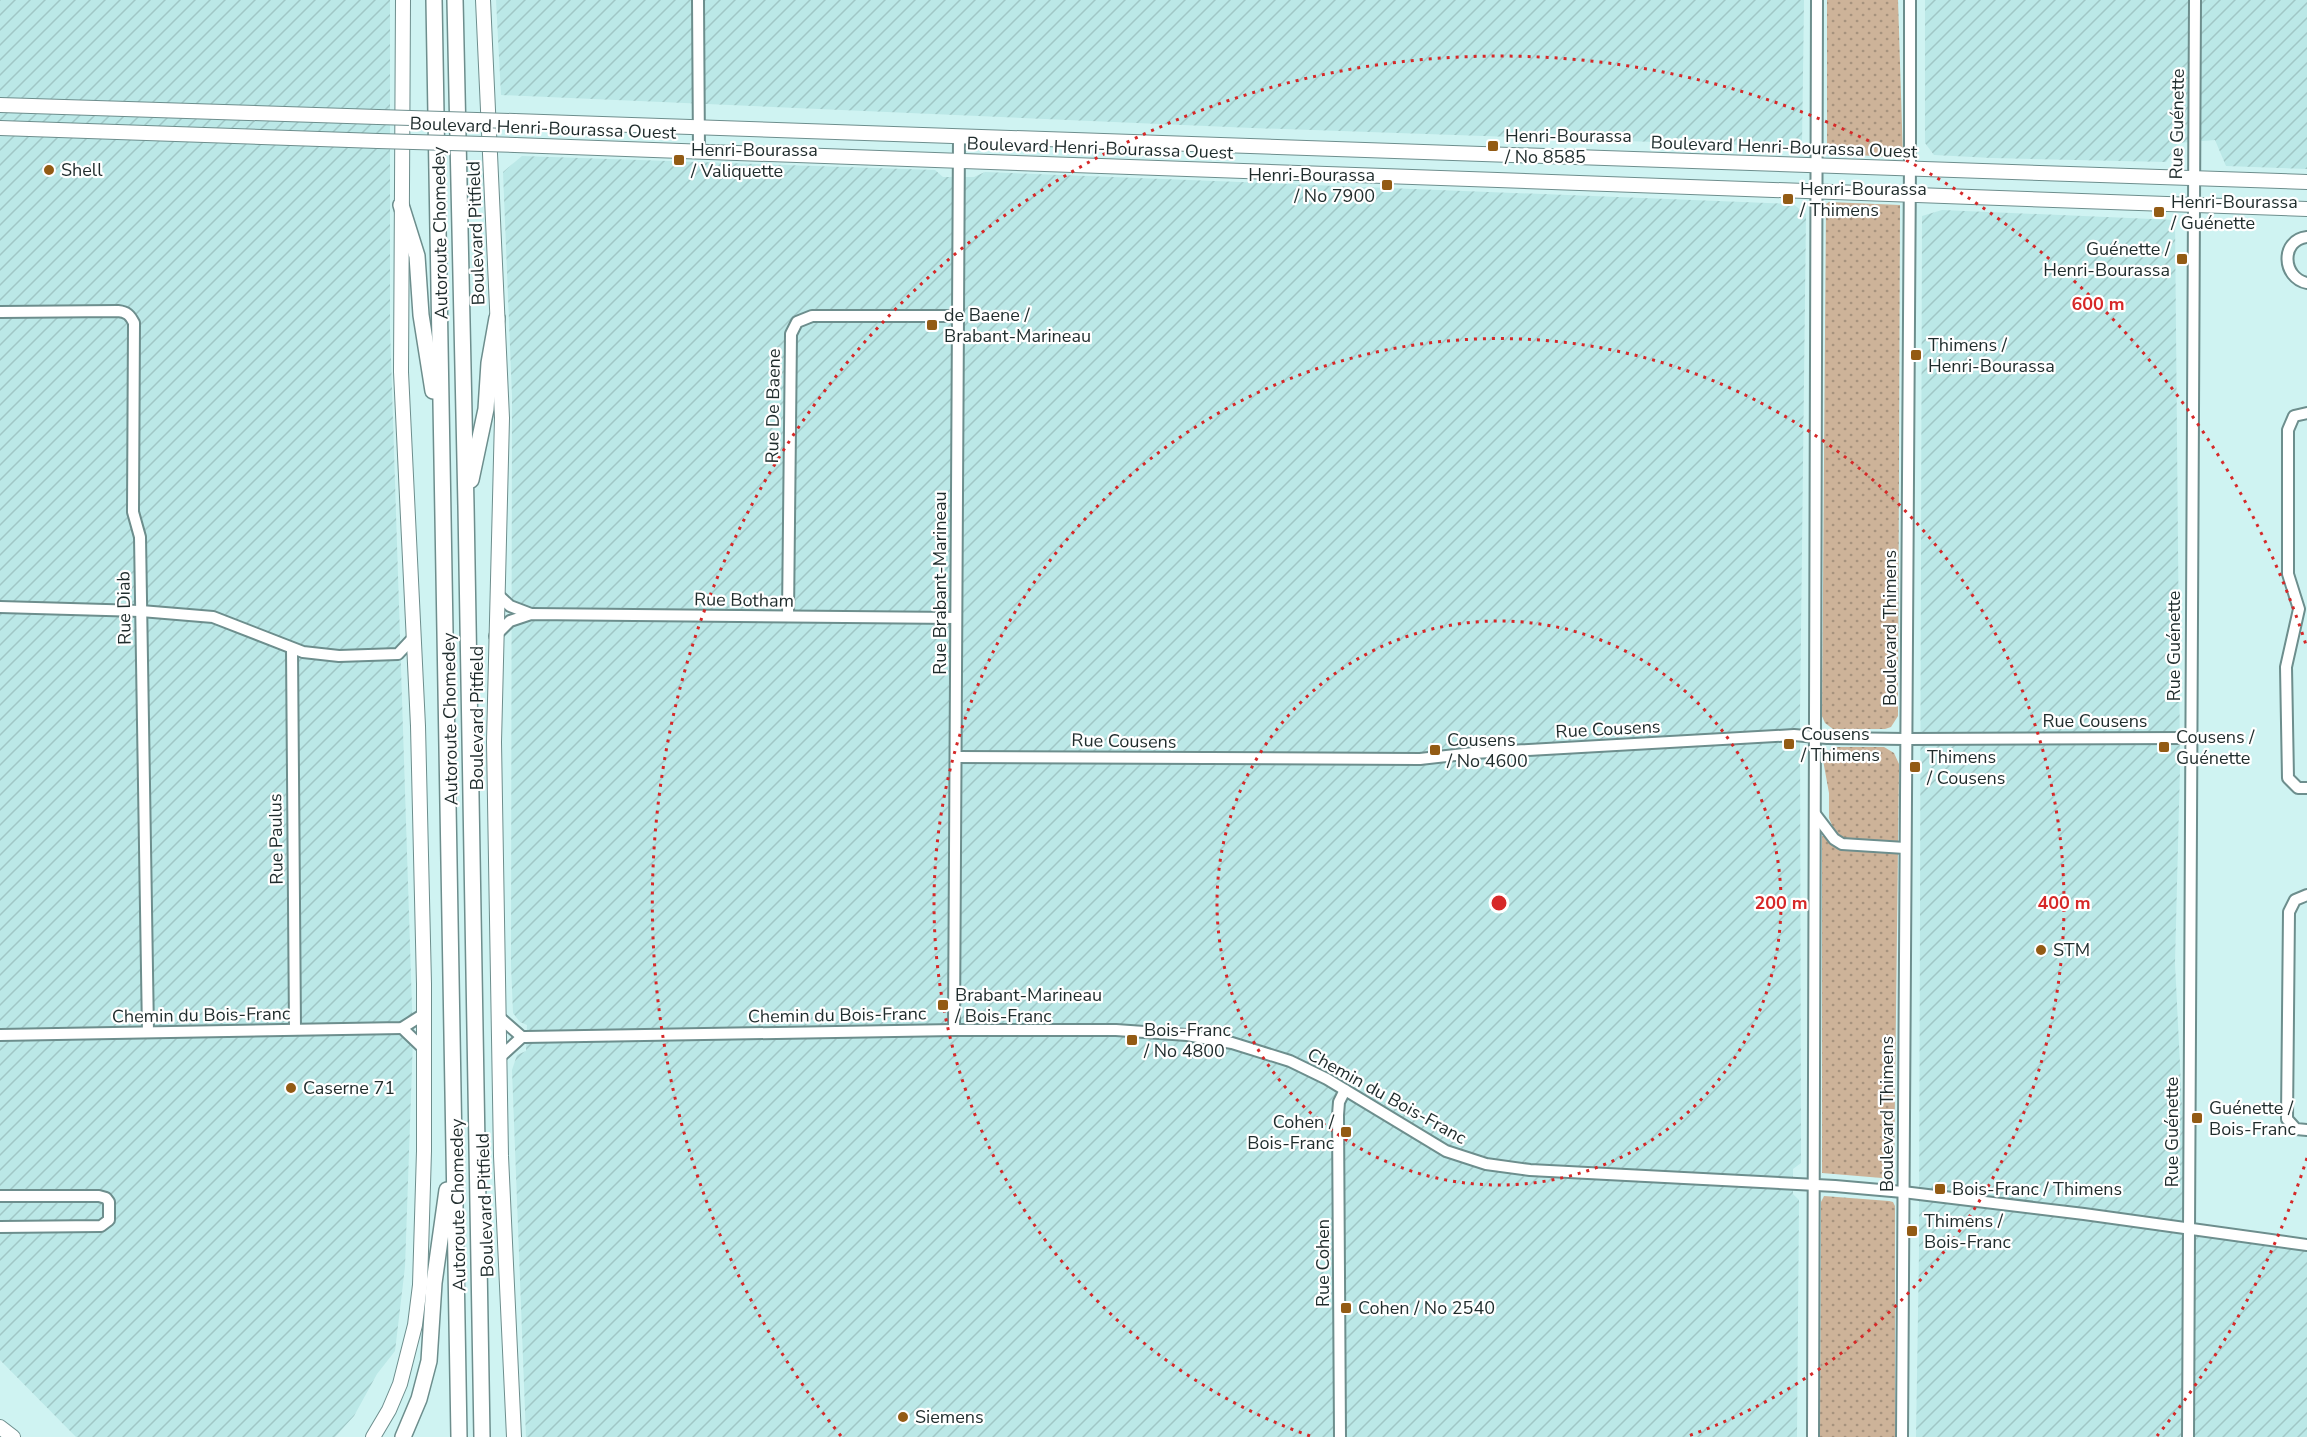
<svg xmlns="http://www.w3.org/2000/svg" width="2307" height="1437" viewBox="0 0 2307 1437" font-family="'Nunito Sans',sans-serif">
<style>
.industrial{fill:url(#industrial-furrows)}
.grass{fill:url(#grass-dots)}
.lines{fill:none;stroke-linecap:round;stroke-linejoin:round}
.minor-casing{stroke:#6d8e8d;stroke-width:14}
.major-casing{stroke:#6d8e8d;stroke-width:16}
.highway-casing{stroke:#6d8e8d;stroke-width:18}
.minor{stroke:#fff;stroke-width:10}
.major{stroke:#fff;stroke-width:14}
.highway{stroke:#fff;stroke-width:15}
.major-bridge-casing{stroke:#6d8e8d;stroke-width:16;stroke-linecap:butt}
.major-bridge{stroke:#fff;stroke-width:14}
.ring{fill:none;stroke:#d62828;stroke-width:3;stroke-dasharray:3 6}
.poi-dot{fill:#935b14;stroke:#fff;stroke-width:2}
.labels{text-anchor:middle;stroke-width:4.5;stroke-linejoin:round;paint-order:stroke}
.street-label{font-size:18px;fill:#1f2c2c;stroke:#fff}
.poi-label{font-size:18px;fill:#1f2c2c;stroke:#fff;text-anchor:start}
.centre{fill:#d62828;stroke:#fff;stroke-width:3}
.ring-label{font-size:18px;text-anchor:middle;font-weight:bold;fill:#d62828;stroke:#fff;stroke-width:4.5;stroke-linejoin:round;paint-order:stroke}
</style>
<defs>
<pattern id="industrial-furrows" width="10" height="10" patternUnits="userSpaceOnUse" patternTransform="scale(1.5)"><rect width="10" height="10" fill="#bbe8e7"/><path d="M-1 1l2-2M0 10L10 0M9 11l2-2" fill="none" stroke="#a0c7c6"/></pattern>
<pattern id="grass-dots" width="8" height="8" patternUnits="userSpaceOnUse" patternTransform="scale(1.5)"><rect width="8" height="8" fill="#cdb399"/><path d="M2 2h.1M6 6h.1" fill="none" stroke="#a6927d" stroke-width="1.8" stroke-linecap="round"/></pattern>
</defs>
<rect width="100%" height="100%" fill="#cff3f2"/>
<g class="industrial">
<polygon points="0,0 390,0 390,328 413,1038 405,1267 395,1351 377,1374 354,1416 335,1437 76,1437 0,1360"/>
<polygon points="496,0 1804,0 1802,147 1252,128 501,95"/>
<polygon points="1925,0 2307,0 2307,169 2226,166 2215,140 2178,143 2166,162 1992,158 1934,155 1925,143"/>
<polygon points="522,156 935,170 943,177 974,177 985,172 1793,204 1806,214 1800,715 1801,1163 1793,1169 1793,1194 1799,1200 1797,1437 526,1437 512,1070 517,1055 526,1051 527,1025 520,1022 513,1013 511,965 512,396 503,172"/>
<polygon points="1942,210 2175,220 2180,766 2175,963 2188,1229 2307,1244 2307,1437 1916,1437 1919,1252 1922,216"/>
</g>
<g class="grass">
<polygon points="1827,0 1898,0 1903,158 1827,153"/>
<polygon points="1829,202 1900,205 1898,716 1891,727 1885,729 1833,729 1825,723 1822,716 1826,204"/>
<polygon points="1833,747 1884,747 1894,753 1899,764 1894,1179 1822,1173 1822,836 1835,832 1829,818 1829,793 1823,760 1824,755"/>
<polygon points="1824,1196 1889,1201 1893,1202 1895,1206 1895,1437 1820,1437 1821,1202"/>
</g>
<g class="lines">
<g class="minor-casing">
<g id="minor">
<polyline points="698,0 699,151"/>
<path d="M2307 237C2280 240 2282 278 2307 283"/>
<path d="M0 312 118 311C127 312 130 315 134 323L133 512 140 537 148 1032"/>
<polyline points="2307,413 2294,416 2288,430 2288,574 2299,609 2286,667 2288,778 2298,788 2307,788"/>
<polyline points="497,594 510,606 531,614"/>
<polyline points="0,607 141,611 213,617 303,652 339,656 398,654 414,637"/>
<polyline points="788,616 791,334 797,322 812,316 957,316"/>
<polyline points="495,636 510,621 531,614 956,618"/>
<polyline points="292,649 295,1029"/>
<polyline points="956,757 1420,759 1473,753 1794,735 1827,738 1906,739 2190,738"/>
<polyline points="1815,814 1834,839 1842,844 1905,848"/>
<polyline points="2307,895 2295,900 2289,912 2287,1119 2296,1129 2307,1130"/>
<polyline points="499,1017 522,1037 525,1037 954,1030 1116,1030 1187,1035 1232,1043 1290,1061 1327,1079 1446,1151 1486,1164 1530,1170 1835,1186 1903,1192 2084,1214 2307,1245"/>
<polyline points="402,1028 425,1050"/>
<polyline points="954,1030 959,137"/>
<polyline points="0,1035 402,1028 424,1014"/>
<polyline points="500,1057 522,1037"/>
<polyline points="0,1196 99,1196 106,1198 109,1202 109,1220 101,1226 0,1227"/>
<polyline points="1340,1437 1338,1115 1339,1102 1345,1090"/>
<polyline points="1813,1437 1817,0"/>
<polyline points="1902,1437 1910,159 1910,0"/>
<polyline points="2188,1437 2195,0"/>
</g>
</g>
<g class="major-casing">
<g id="major">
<polyline points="483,0 502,418 494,742 501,1156 514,1437"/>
<polyline points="0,105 378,117"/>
<polyline points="514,121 2307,182"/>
<polyline points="0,128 378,141"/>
<polyline points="515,145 2307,209"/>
<polyline points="0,1427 13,1437"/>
<polyline points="373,1437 389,1410 400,1384 415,1325 420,1285 424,1151 424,984 418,726 401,372 403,0"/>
</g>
</g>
<g class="highway-casing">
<g id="highway">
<polyline points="434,0 459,1437"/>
<polyline points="455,0 466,506 482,1437"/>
<polyline points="401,205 417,256 421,315 433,391"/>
<polyline points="471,480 486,409 489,363 497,318"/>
<polyline points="403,1437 419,1399 429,1361 434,1283 447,1190"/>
</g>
</g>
<use href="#minor" class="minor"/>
<use href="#major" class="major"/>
<use href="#highway" class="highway"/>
<g class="major-bridge-casing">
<g id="major-bridge">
<polyline points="378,117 514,121"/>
<polyline points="378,141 515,145"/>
</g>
</g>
<use href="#major-bridge" class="major-bridge"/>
</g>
<g class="ring">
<circle cx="1499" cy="903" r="282"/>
<path d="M1310 1436A565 565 0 1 1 1688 1436"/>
<path d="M2307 1158A847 847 0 0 1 2157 1436M841 1436A847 847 0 1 1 2307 648"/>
</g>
<g class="poi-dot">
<rect x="1487" y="140" width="12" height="12" rx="3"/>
<rect x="673" y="154" width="12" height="12" rx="3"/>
<circle cx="49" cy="170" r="6"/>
<rect x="1381" y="179" width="12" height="12" rx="3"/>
<rect x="1782" y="193" width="12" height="12" rx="3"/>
<rect x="2153" y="206" width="12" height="12" rx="3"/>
<rect x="2176" y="253" width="12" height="12" rx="3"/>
<rect x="926" y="319" width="12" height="12" rx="3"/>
<rect x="1910" y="349" width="12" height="12" rx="3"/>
<rect x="1783" y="738" width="12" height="12" rx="3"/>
<rect x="2158" y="741" width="12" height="12" rx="3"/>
<rect x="1429" y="744" width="12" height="12" rx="3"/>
<rect x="1909" y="761" width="12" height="12" rx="3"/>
<circle cx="2041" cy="950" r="6"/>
<rect x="937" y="999" width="12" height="12" rx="3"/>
<rect x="1126" y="1034" width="12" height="12" rx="3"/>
<circle cx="291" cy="1088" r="6"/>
<rect x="2191" y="1112" width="12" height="12" rx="3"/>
<rect x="1340" y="1126" width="12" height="12" rx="3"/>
<rect x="1934" y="1183" width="12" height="12" rx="3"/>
<rect x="1906" y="1225" width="12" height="12" rx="3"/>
<rect x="1340" y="1302" width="12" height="12" rx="3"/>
<circle cx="903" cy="1417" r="6"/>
</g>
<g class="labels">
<g class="street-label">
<text transform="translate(2177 124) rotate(-89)" y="6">Rue Guénette</text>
<text transform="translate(543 128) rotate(2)" y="6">Boulevard Henri-Bourassa Ouest</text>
<text transform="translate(1784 147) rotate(2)" y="6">Boulevard Henri-Bourassa Ouest</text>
<text transform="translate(1100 148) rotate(2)" y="6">Boulevard Henri-Bourassa Ouest</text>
<text transform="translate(440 233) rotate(-91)" y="6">Autoroute Chomedey</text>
<text transform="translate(476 233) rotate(-92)" y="6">Boulevard Pitfield</text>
<text transform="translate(773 406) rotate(-89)" y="6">Rue De Baene</text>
<text transform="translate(940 583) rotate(-90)" y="6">Rue Brabant-Marineau</text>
<text transform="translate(744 600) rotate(1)" y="6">Rue Botham</text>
<text transform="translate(124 608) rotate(-91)" y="6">Rue Diab</text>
<text transform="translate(1890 628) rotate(-90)" y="6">Boulevard Thimens</text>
<text transform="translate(2174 646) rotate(-90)" y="6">Rue Guénette</text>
<text transform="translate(477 718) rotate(-90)" y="6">Boulevard Pitfield</text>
<text transform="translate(450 719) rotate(-91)" y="6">Autoroute Chomedey</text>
<text x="2095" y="727">Rue Cousens</text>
<text transform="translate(1608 729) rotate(-3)" y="6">Rue Cousens</text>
<text transform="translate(1124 741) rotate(1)" y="6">Rue Cousens</text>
<text transform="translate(276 839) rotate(-91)" y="6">Rue Paulus</text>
<text transform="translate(201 1015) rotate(-1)" y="6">Chemin du Bois-Franc</text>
<text transform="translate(837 1015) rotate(-1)" y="6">Chemin du Bois-Franc</text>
<text transform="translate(1387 1096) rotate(29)" y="6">Chemin du Bois-Franc</text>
<text transform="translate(1887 1114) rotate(-90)" y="6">Boulevard Thimens</text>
<text transform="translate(2172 1132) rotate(-90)" y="6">Rue Guénette</text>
<text transform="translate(458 1205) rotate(-91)" y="6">Autoroute Chomedey</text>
<text transform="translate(485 1205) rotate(-92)" y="6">Boulevard Pitfield</text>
<text transform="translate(1323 1263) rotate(-90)" y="6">Rue Cohen</text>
</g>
<g class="poi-label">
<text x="1505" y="142">Henri-Bourassa<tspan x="1505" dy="21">/ No 8585</tspan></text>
<text x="691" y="156">Henri-Bourassa<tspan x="691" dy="21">/ Valiquette</tspan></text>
<text x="61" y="176">Shell</text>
<text x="1375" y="181" text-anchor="end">Henri-Bourassa<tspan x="1375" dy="21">/ No 7900</tspan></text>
<text x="1800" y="195">Henri-Bourassa<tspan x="1800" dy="21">/ Thimens</tspan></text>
<text x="2171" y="208">Henri-Bourassa<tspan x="2171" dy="21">/ Guénette</tspan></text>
<text x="2170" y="255" text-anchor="end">Guénette /<tspan x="2170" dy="21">Henri-Bourassa</tspan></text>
<text x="944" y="321">de Baene /<tspan x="944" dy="21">Brabant-Marineau</tspan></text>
<text x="1928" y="351">Thimens /<tspan x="1928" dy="21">Henri-Bourassa</tspan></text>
<text x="1801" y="740">Cousens<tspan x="1801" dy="21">/ Thimens</tspan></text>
<text x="2176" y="743">Cousens /<tspan x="2176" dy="21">Guénette</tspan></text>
<text x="1447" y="746">Cousens<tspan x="1447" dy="21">/ No 4600</tspan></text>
<text x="1927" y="763">Thimens<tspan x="1927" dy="21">/ Cousens</tspan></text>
<text x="2053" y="956">STM</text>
<text x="955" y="1001">Brabant-Marineau<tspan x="955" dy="21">/ Bois-Franc</tspan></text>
<text x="1144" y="1036">Bois-Franc<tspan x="1144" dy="21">/ No 4800</tspan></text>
<text x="303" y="1094">Caserne 71</text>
<text x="2209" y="1114">Guénette /<tspan x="2209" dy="21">Bois-Franc</tspan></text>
<text x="1334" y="1128" text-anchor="end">Cohen /<tspan x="1334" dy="21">Bois-Franc</tspan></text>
<text x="1952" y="1195">Bois-Franc / Thimens</text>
<text x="1924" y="1227">Thimens /<tspan x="1924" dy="21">Bois-Franc</tspan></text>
<text x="1358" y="1314">Cohen / No 2540</text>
<text x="915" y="1423">Siemens</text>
</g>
</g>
<circle cx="1499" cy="903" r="9" class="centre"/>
<g class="ring-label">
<text x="2098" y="310">600 m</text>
<text x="1781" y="909">200 m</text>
<text x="2064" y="909">400 m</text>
</g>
</svg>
